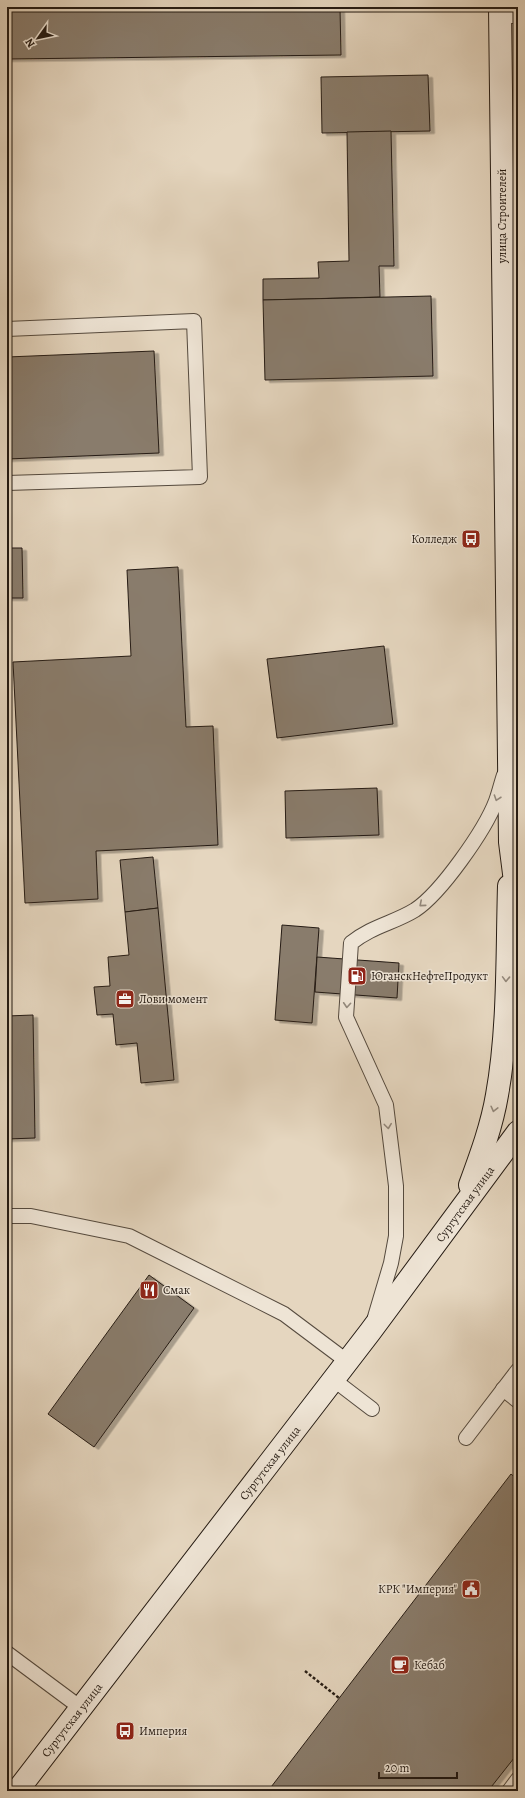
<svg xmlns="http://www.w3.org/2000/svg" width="525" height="1798" viewBox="0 0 525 1798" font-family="Alegreya,serif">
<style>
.building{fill:#897c6c;stroke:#251b13;filter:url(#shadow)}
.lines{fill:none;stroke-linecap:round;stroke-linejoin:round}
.lane-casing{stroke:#554a3e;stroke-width:16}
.secondary-casing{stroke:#251b13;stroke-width:24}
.path{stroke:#251b13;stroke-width:2.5;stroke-dasharray:3 2;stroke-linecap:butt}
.lane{stroke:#eee4d5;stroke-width:14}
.secondary{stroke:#eee4d5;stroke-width:22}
.oneway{stroke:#948a7e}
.labels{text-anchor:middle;stroke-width:3;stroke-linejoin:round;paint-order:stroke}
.street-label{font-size:12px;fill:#251b13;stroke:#eee4d5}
.poi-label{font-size:12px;fill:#251b13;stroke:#eee4d5;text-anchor:start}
</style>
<defs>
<filter id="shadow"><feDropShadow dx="4.5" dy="2.5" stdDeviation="0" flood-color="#0004"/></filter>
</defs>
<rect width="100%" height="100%" fill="#e5d6bf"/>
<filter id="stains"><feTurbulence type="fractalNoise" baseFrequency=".005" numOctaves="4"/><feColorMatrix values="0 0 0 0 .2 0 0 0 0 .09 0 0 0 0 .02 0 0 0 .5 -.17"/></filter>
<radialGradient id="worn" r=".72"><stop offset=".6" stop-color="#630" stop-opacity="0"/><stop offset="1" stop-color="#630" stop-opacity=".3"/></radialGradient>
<g class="building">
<polygon points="7,7 422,7 422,8 340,9 341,55 7,59"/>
<polygon points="428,75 430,131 322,133 321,77"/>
<polygon points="391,131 394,266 379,266 380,297 263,300 263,279 319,278 318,262 349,261 347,132"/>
<polygon points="431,296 433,376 265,380 263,300"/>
<polygon points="154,351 159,453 7,459 7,357"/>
<polygon points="7,548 22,548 23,598 7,598"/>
<polygon points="178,567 186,727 213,726 218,845 96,851 98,899 25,903 13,662 131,656 127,570"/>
<polygon points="384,646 393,724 277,738 267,659"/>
<polygon points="377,788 379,835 286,838 285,791"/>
<polygon points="153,857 158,908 125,912 120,860"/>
<polygon points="158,908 174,1080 141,1083 137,1043 116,1045 113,1014 97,1015 94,987 110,986 108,957 129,955 125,912"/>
<polygon points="282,925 319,928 312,1023 275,1020"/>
<polygon points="317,957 399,963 397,998 315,992"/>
<polygon points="33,1015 35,1138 7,1139 7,1016"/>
<polygon points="149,1275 194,1308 94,1447 48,1414"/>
<polygon points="511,1474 518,1480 518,1708 514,1713 518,1716 518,1753 488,1791 268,1791"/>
</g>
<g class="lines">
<g class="lane-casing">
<g id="lane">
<polyline points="500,16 518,16"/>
<polyline points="502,251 518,251"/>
<polyline points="7,329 194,321 200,477 7,483"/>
<polyline points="7,1216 31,1216 129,1236 284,1314 348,1362"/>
<path d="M375 1317 391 1263 396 1236V1186L386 1105 346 1017 351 943C372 926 394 923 415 910 441 893 485 830 496 801 499 793 501 784 504 775"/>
<polyline points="334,1380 372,1409"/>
<polyline points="503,1389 518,1401"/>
<polyline points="466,1438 518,1370"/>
<polyline points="7,1653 81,1708"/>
<polyline points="509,1791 518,1779"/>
</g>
</g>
<g class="secondary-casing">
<g id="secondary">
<polyline points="500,7 510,842 518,905"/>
<path d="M470 1185C481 1155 492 1125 497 1095 509 1029 507 953 509 886"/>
<polyline points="17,1791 370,1332 518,1132"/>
</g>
</g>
<polyline class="path" points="305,1671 339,1698"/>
<use href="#lane" class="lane"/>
<use href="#secondary" class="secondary"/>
</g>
<defs><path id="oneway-chevron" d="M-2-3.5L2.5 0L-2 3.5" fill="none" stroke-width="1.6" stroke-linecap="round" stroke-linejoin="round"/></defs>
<g class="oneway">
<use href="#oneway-chevron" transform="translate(497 798) rotate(109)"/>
<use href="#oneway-chevron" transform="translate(422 904) rotate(139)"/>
<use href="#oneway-chevron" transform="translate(506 979) rotate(92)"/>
<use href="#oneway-chevron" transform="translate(347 1005) rotate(94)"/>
<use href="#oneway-chevron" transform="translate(494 1109) rotate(104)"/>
<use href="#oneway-chevron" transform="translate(388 1126) rotate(83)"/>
</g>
<defs>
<g id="bus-square" transform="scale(1)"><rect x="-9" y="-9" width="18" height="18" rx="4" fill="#8f2418" stroke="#eee4d5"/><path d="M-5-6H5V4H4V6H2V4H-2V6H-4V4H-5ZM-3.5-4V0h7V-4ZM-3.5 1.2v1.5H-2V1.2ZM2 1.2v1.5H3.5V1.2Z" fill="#fff"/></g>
<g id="fuel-square" transform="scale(1)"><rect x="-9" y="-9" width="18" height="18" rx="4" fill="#8f2418" stroke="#eee4d5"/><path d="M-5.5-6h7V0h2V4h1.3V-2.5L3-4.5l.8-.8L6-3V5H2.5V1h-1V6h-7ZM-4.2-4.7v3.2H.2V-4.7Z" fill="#fff"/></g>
<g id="office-square" transform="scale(1)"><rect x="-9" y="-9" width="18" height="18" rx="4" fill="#8f2418" stroke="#eee4d5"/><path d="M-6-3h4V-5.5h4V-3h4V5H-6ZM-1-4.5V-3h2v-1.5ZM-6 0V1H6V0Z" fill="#fff"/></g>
<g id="restaurant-square" transform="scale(1)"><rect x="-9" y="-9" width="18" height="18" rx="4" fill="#8f2418" stroke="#eee4d5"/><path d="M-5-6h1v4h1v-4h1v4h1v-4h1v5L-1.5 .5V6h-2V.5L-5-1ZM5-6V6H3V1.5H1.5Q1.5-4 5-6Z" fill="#fff"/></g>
<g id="civic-square" transform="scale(1)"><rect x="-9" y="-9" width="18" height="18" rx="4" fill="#8f2418" stroke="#eee4d5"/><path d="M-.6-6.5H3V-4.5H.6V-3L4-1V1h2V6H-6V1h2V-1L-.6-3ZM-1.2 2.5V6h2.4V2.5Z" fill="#fff"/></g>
<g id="cafe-square" transform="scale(1)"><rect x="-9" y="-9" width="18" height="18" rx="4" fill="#8f2418" stroke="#eee4d5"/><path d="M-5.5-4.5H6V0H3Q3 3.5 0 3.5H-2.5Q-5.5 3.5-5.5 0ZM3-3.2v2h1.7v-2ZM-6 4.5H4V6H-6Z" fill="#fff"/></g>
</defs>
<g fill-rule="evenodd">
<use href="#bus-square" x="471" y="539"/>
<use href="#fuel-square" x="357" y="976"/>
<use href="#office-square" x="125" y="999"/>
<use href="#restaurant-square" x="149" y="1290"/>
<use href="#civic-square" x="471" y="1589"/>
<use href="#cafe-square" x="400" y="1665"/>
<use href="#bus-square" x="125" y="1731"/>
</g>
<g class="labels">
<g class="street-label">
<text transform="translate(502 216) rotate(-90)" y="4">улица Строителей</text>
<text transform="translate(465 1204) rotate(-54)" y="4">Сургутская улица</text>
<text transform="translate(270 1463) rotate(-52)" y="4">Сургутская улица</text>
<text transform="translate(72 1720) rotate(-52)" y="4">Сургутская улица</text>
</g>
<g class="poi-label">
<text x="457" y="543" text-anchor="end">Колледж</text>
<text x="371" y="980">ЮганскНефтеПродукт</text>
<text x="139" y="1003">Лови момент</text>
<text x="163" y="1294">Смак</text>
<text x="457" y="1593" text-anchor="end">КРК "Империя"</text>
<text x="414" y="1669">Кебаб</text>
<text x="139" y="1735">Империя</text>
</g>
</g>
<rect width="525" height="1798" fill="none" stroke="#e5d6bf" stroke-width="24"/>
<rect x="8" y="8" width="509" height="1782" fill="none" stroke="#251b13" stroke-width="2"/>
<rect x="12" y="12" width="501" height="1774" fill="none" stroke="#251b13"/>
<g transform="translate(38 38) rotate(237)" stroke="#eee4d5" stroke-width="3" paint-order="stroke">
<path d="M0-3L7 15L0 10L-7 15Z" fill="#251b13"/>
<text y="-6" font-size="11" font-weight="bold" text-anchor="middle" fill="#251b13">N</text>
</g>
<path d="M379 1772v6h78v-6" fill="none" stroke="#251b13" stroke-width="2"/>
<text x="385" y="1772" font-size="12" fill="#251b13" stroke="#eee4d5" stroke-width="3" paint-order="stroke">20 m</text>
<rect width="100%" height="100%" filter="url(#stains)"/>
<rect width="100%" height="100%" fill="url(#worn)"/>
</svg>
